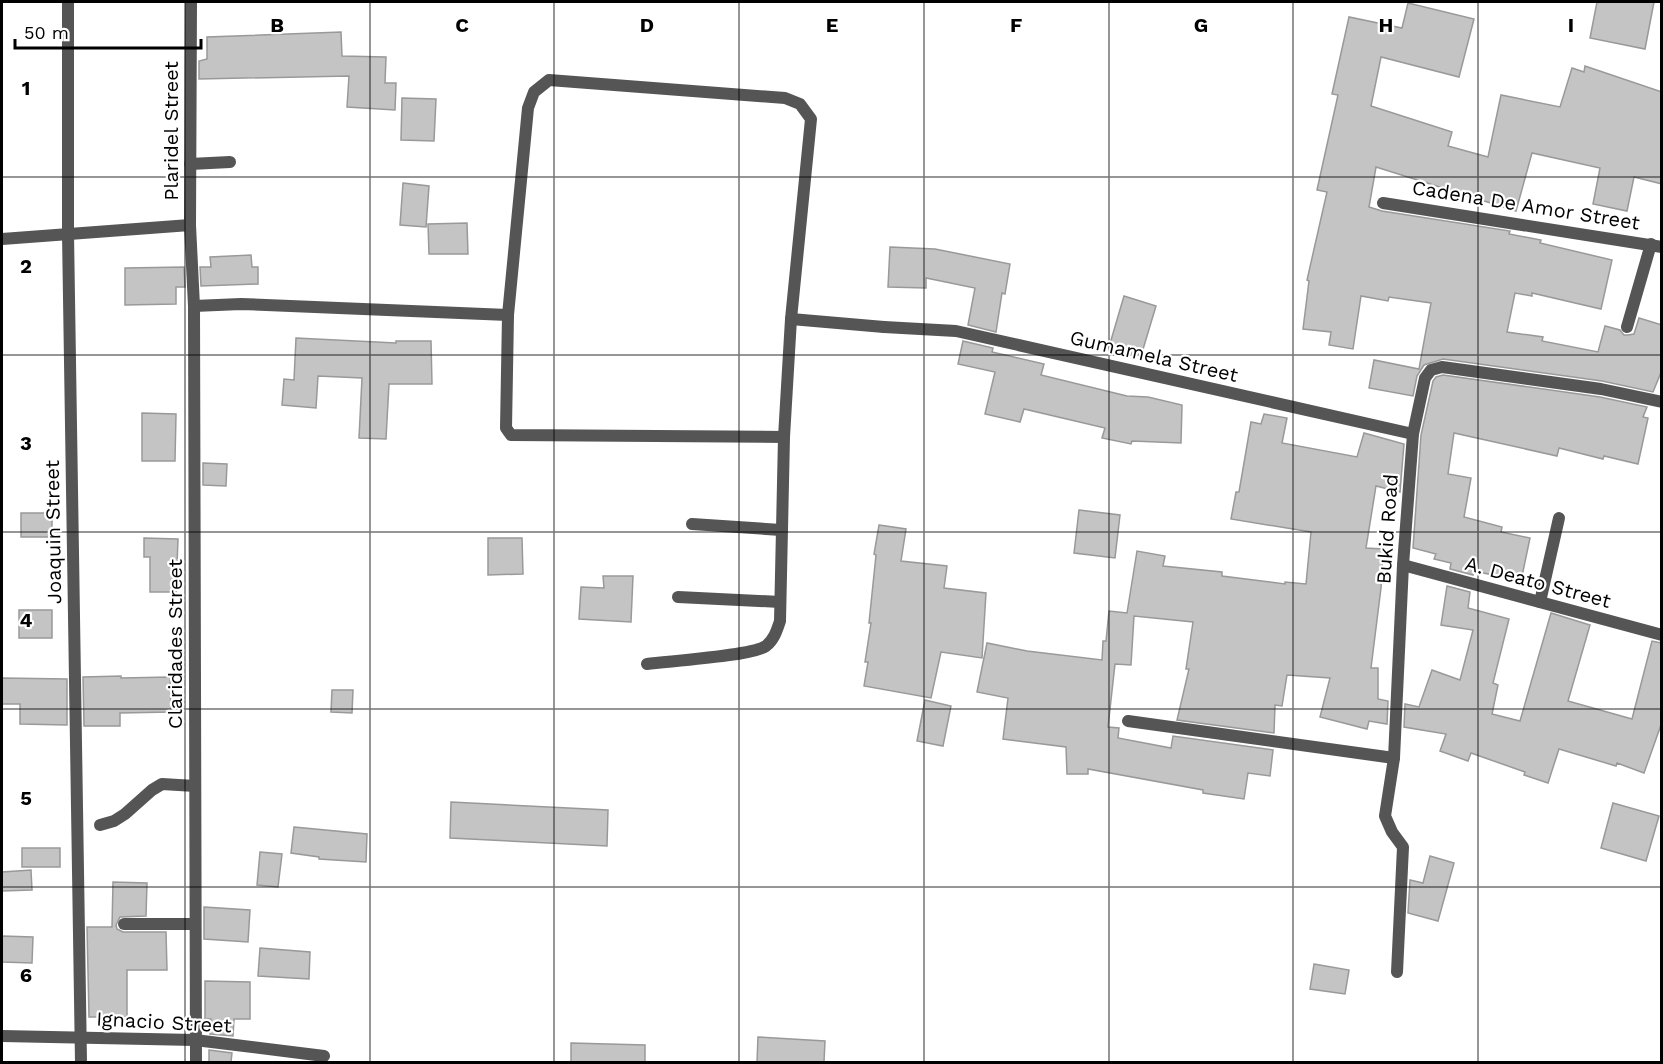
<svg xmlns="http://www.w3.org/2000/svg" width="1663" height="1064" viewBox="0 0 1663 1064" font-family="'Work Sans',sans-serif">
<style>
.building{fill:#c4c4c4;stroke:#999;stroke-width:1.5}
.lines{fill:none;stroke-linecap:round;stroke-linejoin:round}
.service{stroke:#555;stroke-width:12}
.minor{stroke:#555;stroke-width:12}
.grid{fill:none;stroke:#000;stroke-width:1.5;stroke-opacity:0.55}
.labels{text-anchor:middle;stroke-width:4.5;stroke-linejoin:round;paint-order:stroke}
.street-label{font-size:20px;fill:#000;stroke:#fff}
.grid-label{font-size:20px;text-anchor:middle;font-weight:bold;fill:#000;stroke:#fff;stroke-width:4.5;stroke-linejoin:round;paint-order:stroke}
</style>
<rect width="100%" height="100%" fill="#fff"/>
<g class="building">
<polygon points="1597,2 1654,2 1645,49 1590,38"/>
<polygon points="1408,3 1474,19 1459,77 1381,57 1371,106 1452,132 1448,146 1488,157 1501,95 1560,107 1572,68 1584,72 1585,66 1662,92 1662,184 1634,177 1627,211 1593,204 1600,168 1532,153 1516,211 1376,167 1369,207 1382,211 1510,231 1509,234 1541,240 1540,243 1612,260 1601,309 1532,293 1532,296 1515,293 1507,332 1543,337 1542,341 1598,352 1605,326 1620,330 1624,335 1628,335 1634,334 1639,318 1662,325 1662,370 1653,392 1602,381 1443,359 1424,365 1417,376 1413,396 1369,388 1374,360 1419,369 1431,303 1389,297 1388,301 1361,296 1353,349 1329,345 1331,332 1303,329 1309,281 1307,280 1327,192 1317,190 1338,95 1332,94 1349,17 1402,28"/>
<polygon points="341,32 342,56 386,57 385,83 396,83 395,110 347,107 349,76 199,79 199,61 207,59 207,37"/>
<polygon points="402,98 436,99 434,141 401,140"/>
<polygon points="403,183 429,186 426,227 400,225"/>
<polygon points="467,223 468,254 429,254 428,224"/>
<polygon points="890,247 935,249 1010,264 1005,294 1002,293 996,332 968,325 975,288 926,278 926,288 888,287"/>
<polygon points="251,255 252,267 258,267 258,284 201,286 200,267 211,267 210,257"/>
<polygon points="184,267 185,287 176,287 176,304 125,305 125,268"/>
<polygon points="1124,296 1156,306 1141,356 1109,347"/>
<polygon points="296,338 396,343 396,341 431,341 432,384 389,384 386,439 359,438 362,378 318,376 316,408 282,405 284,379 294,380"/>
<polygon points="963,341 993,348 992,352 1044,364 1041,375 1127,396 1148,397 1182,405 1181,443 1132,441 1131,444 1102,438 1105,428 1024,409 1020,422 985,414 995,372 958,364"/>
<polygon points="1443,375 1600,397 1647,407 1643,417 1648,418 1638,464 1604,456 1603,459 1559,448 1557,456 1454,433 1448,474 1471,478 1464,517 1502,527 1501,532 1530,538 1521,581 1474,571 1473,575 1450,569 1451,563 1434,559 1436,554 1413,548 1421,435 1433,381 1436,377"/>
<polygon points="142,413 176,414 175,461 142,461"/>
<polygon points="1264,414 1287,418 1282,443 1357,457 1364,433 1404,444 1400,492 1376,486 1366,548 1383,549 1381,588 1371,668 1378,668 1378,699 1388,701 1387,724 1369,721 1367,729 1320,717 1330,678 1287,675 1282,706 1275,705 1274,733 1177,720 1189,669 1186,669 1193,622 1134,616 1131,665 1115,664 1108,727 1119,728 1118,738 1171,748 1173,736 1273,750 1270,776 1248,773 1244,799 1203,793 1203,790 1088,769 1088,774 1067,774 1066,747 1003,739 1008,698 977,692 987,643 1027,651 1102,660 1103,641 1106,641 1109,611 1127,613 1137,551 1165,556 1163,566 1222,572 1222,576 1285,584 1285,582 1306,584 1311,532 1231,519 1236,492 1239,492 1251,422 1261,424"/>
<polygon points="203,463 227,464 226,486 203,485"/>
<polygon points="1079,510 1120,515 1115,558 1074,553"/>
<rect x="21" y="513" width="31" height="24"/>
<polygon points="879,525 906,529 901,561 947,566 944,588 986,593 982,658 941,652 931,698 864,686 868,662 865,662 871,623 869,623 876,555 874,554"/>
<polygon points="144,538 178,539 176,592 150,592 150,557 144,557"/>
<polygon points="488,538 522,538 523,574 488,575"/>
<polygon points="603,576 633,576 631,622 579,619 581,587 604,588"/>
<polygon points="1447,586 1470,592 1468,608 1509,619 1493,683 1498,685 1492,714 1520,721 1551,613 1590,625 1568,701 1632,719 1652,641 1662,643 1662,722 1644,773 1617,763 1616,766 1559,749 1548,783 1524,775 1525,772 1471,753 1468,761 1440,751 1446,734 1404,727 1405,704 1419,707 1432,670 1460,680 1473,630 1441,625"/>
<rect x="19" y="610" width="33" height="28"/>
<polygon points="121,676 121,678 170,677 171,712 120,713 120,726 84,726 83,677"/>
<polygon points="2,678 67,679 67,725 20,724 20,704 2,704"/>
<polygon points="332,690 353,690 352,713 331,712"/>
<polygon points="925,700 951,706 943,746 917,741"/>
<polygon points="451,802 608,810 607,846 450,838"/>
<polygon points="1613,803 1659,816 1646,861 1601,848"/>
<polygon points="294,827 367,834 366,862 319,859 319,857 291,853"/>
<rect x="22" y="848" width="38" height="19"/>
<polygon points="260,852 282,854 278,887 257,885"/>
<polygon points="1430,856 1454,863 1438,921 1408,913 1410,880 1423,883"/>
<polygon points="31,870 32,890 2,891 2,872"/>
<polygon points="113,882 147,883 146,916 120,917 116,925 117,929 123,932 166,932 167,970 127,970 127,1017 89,1017 87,927 112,927"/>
<polygon points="204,907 250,910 248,942 204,939"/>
<polygon points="2,936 33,937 32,963 2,962"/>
<polygon points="260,948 310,952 309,979 258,976"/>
<polygon points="1314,964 1349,970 1345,994 1310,989"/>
<polygon points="205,981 250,982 250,1019 234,1019 233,1036 210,1034 211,1019 205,1019"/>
<polygon points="758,1037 825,1041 824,1062 757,1062"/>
<polygon points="571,1043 645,1045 645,1062 571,1062"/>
<polygon points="209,1050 232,1053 231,1062 209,1062"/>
</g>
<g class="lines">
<g class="service">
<polygon points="549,80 785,98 800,104 811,119 791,319 784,437 511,435 506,428 508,315 528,108 534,92"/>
<polyline points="190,164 230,162"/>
<polyline points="194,306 241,304 508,315"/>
<polyline points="791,319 884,327"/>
<polyline points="1627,327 1651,244"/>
<polyline points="692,524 781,530"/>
<polyline points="678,597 780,602"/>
<polyline points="1540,602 1559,518"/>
<path d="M647 664C670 661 752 656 766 646 774 640 777 630 780 621L784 437"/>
<polyline points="100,825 114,821 125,814 152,790 162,784 195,786"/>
<polyline points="124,924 195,924"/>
</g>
<g class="minor">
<polyline points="68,2 68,234 81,1062"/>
<polyline points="191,2 190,225 194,306 196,1062"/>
<polyline points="1383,203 1662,247"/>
<polyline points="2,239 190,225"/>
<polyline points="884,327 956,331 1413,434"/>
<polyline points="1403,565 1662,635"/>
<polyline points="1128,721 1394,758"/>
<polyline points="1397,972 1403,847 1392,832 1385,816 1394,758 1403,565 1413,434 1425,378 1431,370 1442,367 1601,389 1662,402"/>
<polyline points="2,1036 195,1040 324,1056"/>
</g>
</g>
<path class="grid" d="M185 2V1062M370 2V1062M554 2V1062M739 2V1062M924 2V1062M1109 2V1062M1293 2V1062M1478 2V1062M2 177H1662M2 355H1662M2 532H1662M2 709H1662M2 887H1662"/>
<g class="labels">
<g class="street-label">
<text transform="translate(171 131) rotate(-90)" y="7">Plaridel Street</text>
<text transform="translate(1526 205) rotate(9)" y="7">Cadena De Amor Street</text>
<text transform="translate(1154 356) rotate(13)" y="7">Gumamela Street</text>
<text transform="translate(1387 529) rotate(-86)" y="7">Bukid Road</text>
<text transform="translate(53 532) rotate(-91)" y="7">Joaquin Street</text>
<text transform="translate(1538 582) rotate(15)" y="7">A. Deato Street</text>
<text transform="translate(175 644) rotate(-90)" y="7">Claridades Street</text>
<text transform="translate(164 1022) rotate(3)" y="7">Ignacio Street</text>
</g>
</g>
<g class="grid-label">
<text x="277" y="32">B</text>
<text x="462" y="32">C</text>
<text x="647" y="32">D</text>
<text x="832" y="32">E</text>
<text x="1016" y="32">F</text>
<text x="1201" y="32">G</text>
<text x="1386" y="32">H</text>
<text x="1571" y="32">I</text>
<text x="26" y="95">1</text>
<text x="26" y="273">2</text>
<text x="26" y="450">3</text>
<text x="26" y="627">4</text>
<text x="26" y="805">5</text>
<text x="26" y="982">6</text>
</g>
<rect width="1663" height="1064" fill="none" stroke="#000000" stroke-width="6"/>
<path d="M15 39v9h186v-9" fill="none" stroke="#000000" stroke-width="3"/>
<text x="24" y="39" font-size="18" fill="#000000" stroke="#ffffff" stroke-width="4.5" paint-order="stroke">50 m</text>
</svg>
